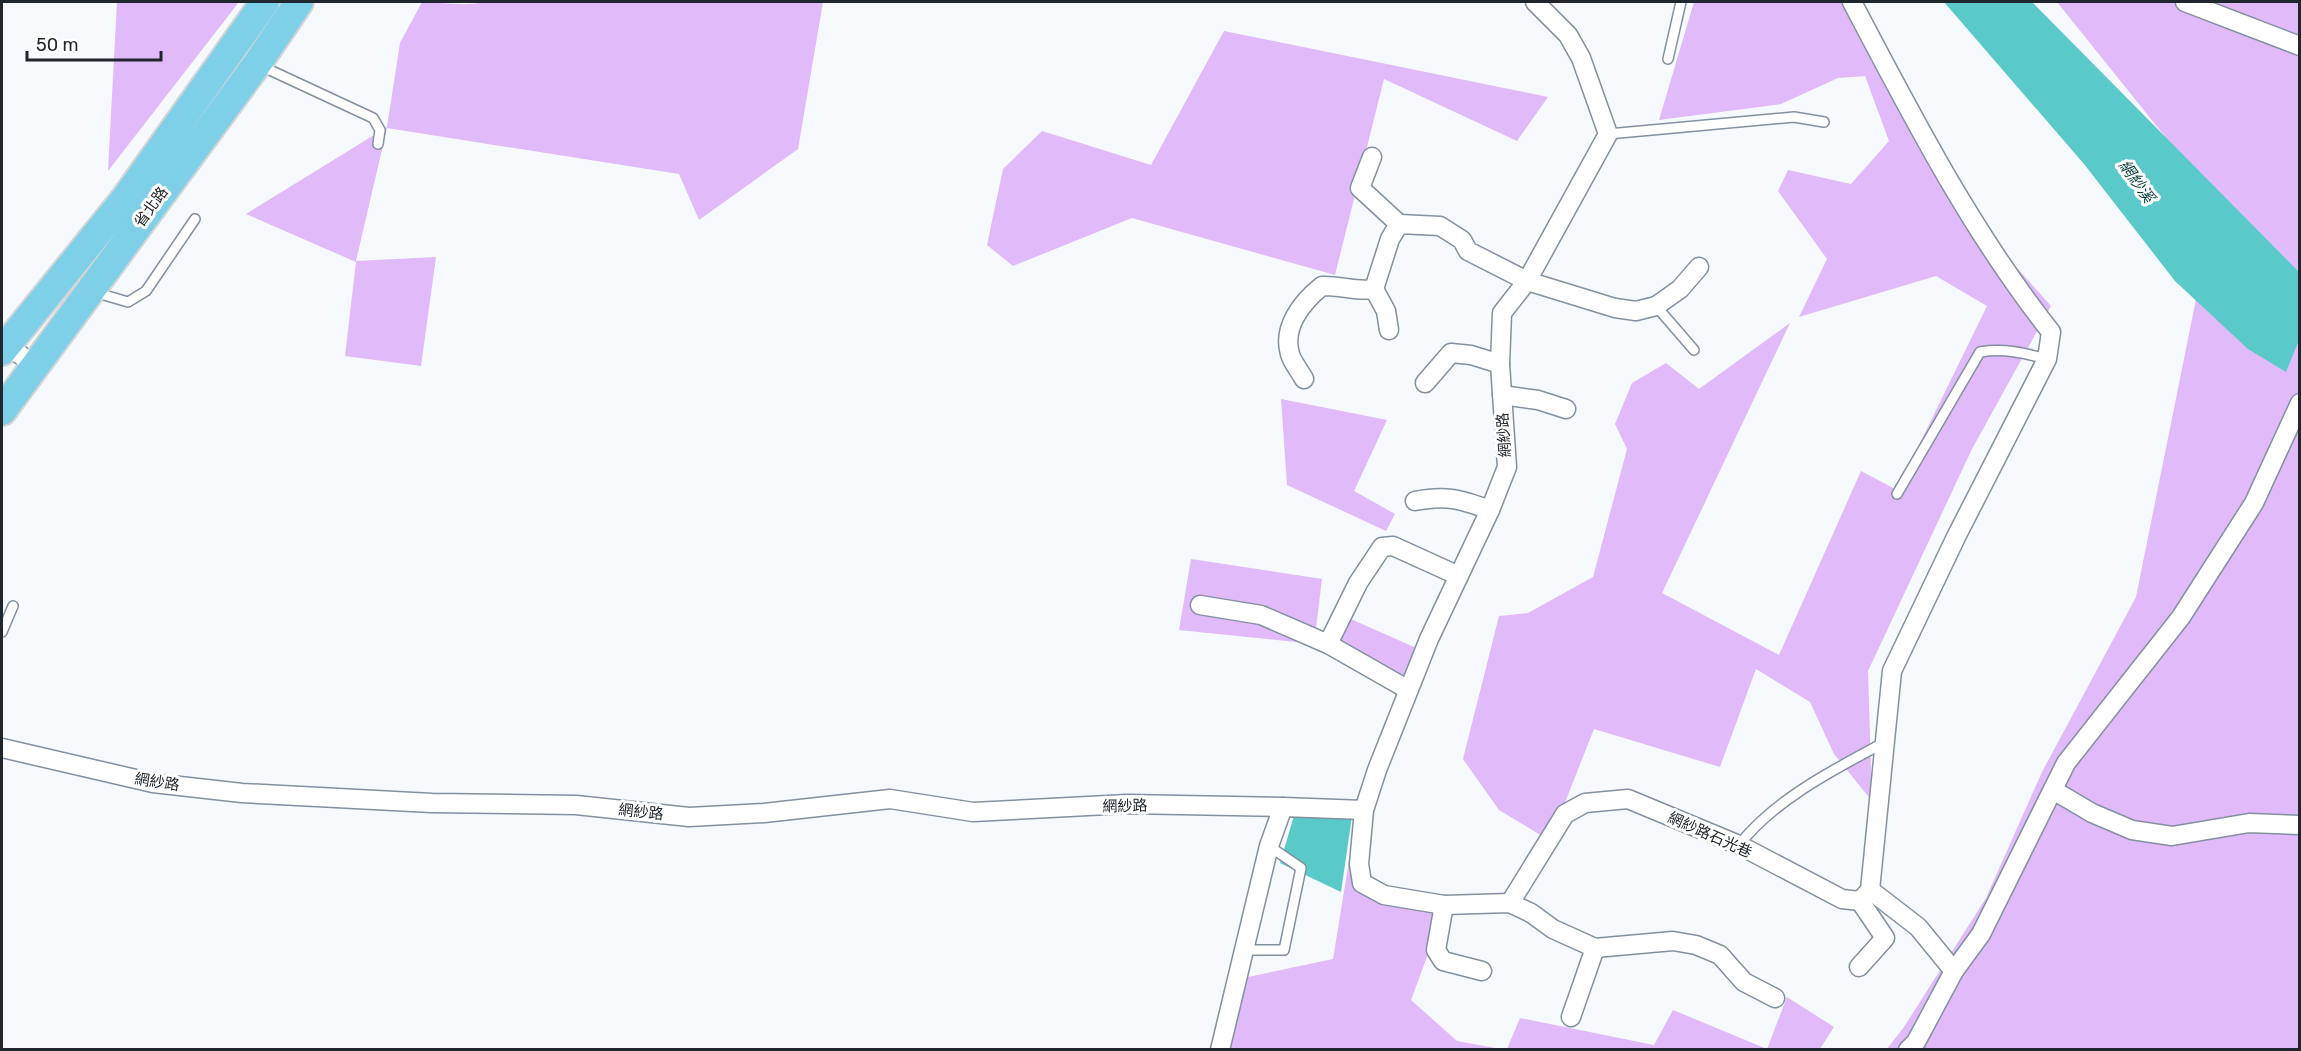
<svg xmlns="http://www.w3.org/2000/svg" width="2301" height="1051" viewBox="0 0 2301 1051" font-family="Rubik,'Noto Sans TC',sans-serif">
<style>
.green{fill:#e0baf9}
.water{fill:#59cac9}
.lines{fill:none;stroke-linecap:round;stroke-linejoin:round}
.service-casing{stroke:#8290a1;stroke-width:12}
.minor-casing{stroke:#8290a1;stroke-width:21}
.primary-casing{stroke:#d2d4d5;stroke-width:32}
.service{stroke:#fff;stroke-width:9}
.minor{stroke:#fff;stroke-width:18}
.primary{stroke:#7ecfe8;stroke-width:28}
.labels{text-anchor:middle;stroke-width:6;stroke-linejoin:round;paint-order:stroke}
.street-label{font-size:15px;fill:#20262d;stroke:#fff}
.water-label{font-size:16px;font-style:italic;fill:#013939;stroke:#fff}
</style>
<rect width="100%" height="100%" fill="#f6f9fd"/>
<g class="green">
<polygon points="117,2 239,2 108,171"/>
<path d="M422 2C440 2 467 7 482 2H823L798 149 699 220 679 174 387 128 356 261 436 257 421 366 345 356 356 262 246 214 387 127 400 43Z"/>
<polygon points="1694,2 1863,2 1946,188 2051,306 1972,449 1868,671 1872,801 1834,754 1810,702 1756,669 1720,767 1594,729 1562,810 1542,836 1499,810 1463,759 1499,616 1528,613 1593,577 1627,449 1615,424 1632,383 1666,363 1699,389 1790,323 1662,593 1779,655 1861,471 1897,490 1987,306 1936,276 1799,317 1827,259 1778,191 1788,170 1851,184 1889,141 1865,76 1838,78 1781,104 1659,120"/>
<polygon points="2057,2 2299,2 2299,1049 1886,1050 1904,1027 1986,898 2042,772 2136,597 2216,200"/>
<polygon points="1224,31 1548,97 1517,141 1384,79 1335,275 1132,218 1013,266 987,245 1003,169 1042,131 1151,165"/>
<polygon points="1281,399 1387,420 1354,491 1395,514 1386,531 1287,485"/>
<polygon points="1191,559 1322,579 1316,628 1341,639 1344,616 1423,651 1407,681 1315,644 1179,630"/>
<path d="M1359 800 1370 835 1368 878C1391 892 1421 896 1448 900L1411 1000 1457 1041 1501 1049 1229 1050 1248 977 1333 959Z"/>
<polygon points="1787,997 1834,1027 1820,1049 1507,1049 1520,1018 1654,1045 1673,1010 1767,1049"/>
</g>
<g class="water">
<polygon points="1944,2 2032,2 2299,272 2299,340 2286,372 2248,349 2175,281 2084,164"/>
<polygon points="1296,809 1352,816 1341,892 1280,863"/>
</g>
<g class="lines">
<g class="service-casing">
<g id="service">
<polyline points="1668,59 1681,2"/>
<polyline points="259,65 373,118 380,130 378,144"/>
<polyline points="1608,134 1794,117 1824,122"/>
<polyline points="94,292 128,302 146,291 195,219"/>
<polyline points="1656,306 1694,350"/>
<path d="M1897 494 1980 352C2004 348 2024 353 2047 359"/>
<polyline points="2,632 13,606"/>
<path d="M1739 845C1775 799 1835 769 1885 742"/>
<polyline points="1244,950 1284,950 1301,868 1269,846"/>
</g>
</g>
<g class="minor-casing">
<g id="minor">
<polyline points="1535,2 1568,35 1581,58 1608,134 1527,281 1502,313 1500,364 1507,467 1490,510 1429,639 1377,770 1364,810 1359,864 1362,883 1384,895 1444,905 1510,903 1531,913 1553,929 1595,948 1673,941 1696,945 1720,955 1744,982 1775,998"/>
<path d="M1852 2C1912 116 1971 231 2051 332L2047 359 1956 537 1892 671 1870 890"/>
<polyline points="2185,2 2300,46"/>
<polyline points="1372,157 1360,188 1399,224"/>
<polyline points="1374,289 1386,311 1389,330"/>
<polyline points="2,342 36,366"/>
<path d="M1304 379C1300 371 1292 362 1290 354 1282 327 1302 302 1322 286 1340 285 1356 292 1374 289L1390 239 1399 224 1440 226 1462 240 1468 251 1527 281 1615 308 1636 311 1656 306 1680 289 1699 267"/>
<polyline points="1425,383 1451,353 1471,355 1500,364"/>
<polyline points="1502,395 1538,400 1566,409"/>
<path d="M1415 501C1446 495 1460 499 1490 510"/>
<polyline points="1200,605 1261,615 1328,644 1407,689"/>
<polyline points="1328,644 1358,583 1382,547 1393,546 1459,576"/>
<polyline points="2,748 153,783 242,793 432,803 576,805 689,817 764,813 890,799 973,812 1127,804 1283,807"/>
<polyline points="2053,790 2092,813 2132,830 2172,836 2249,823 2300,825"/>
<polyline points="1510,903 1565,814 1585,803 1628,799 1739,845 1842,899 1860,901 1870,890 1918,927 1954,971"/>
<polyline points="1444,905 1436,950 1443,961 1482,971"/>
<polyline points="1859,967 1885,938 1860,901"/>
<polyline points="1571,1017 1595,948"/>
<polyline points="1220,1050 1269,846 1283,807 1364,810"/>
<polyline points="1908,1050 1916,1042 1954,971 1981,934 2066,763 2181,617 2254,503 2300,403"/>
</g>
</g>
<g class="primary-casing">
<g id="primary">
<polyline points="2,351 125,199 265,2"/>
<polyline points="2,411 257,64 299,2"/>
</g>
</g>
<use href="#service" class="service"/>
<use href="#minor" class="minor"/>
<use href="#primary" class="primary"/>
</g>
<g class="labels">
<g class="street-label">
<text transform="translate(151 207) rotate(-54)" y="5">省北路</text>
<text transform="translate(1504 435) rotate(-94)" y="5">網紗路</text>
<text transform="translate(157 782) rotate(9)" y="5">網紗路</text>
<text transform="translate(1125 806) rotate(-1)" y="5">網紗路</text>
<text transform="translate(641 812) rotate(6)" y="5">網紗路</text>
<text transform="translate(1710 835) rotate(24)" y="5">網紗路石光巷</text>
</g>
<g class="water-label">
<text transform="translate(2137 181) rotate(54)" y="6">網紗溪</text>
</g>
</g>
<rect width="2301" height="1051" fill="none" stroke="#20262d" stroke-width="6"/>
<path d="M27 51v9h134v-9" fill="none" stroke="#20262d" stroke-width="3"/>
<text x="36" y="51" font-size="18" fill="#20262d" stroke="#ffffff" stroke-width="4.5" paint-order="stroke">50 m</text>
</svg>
